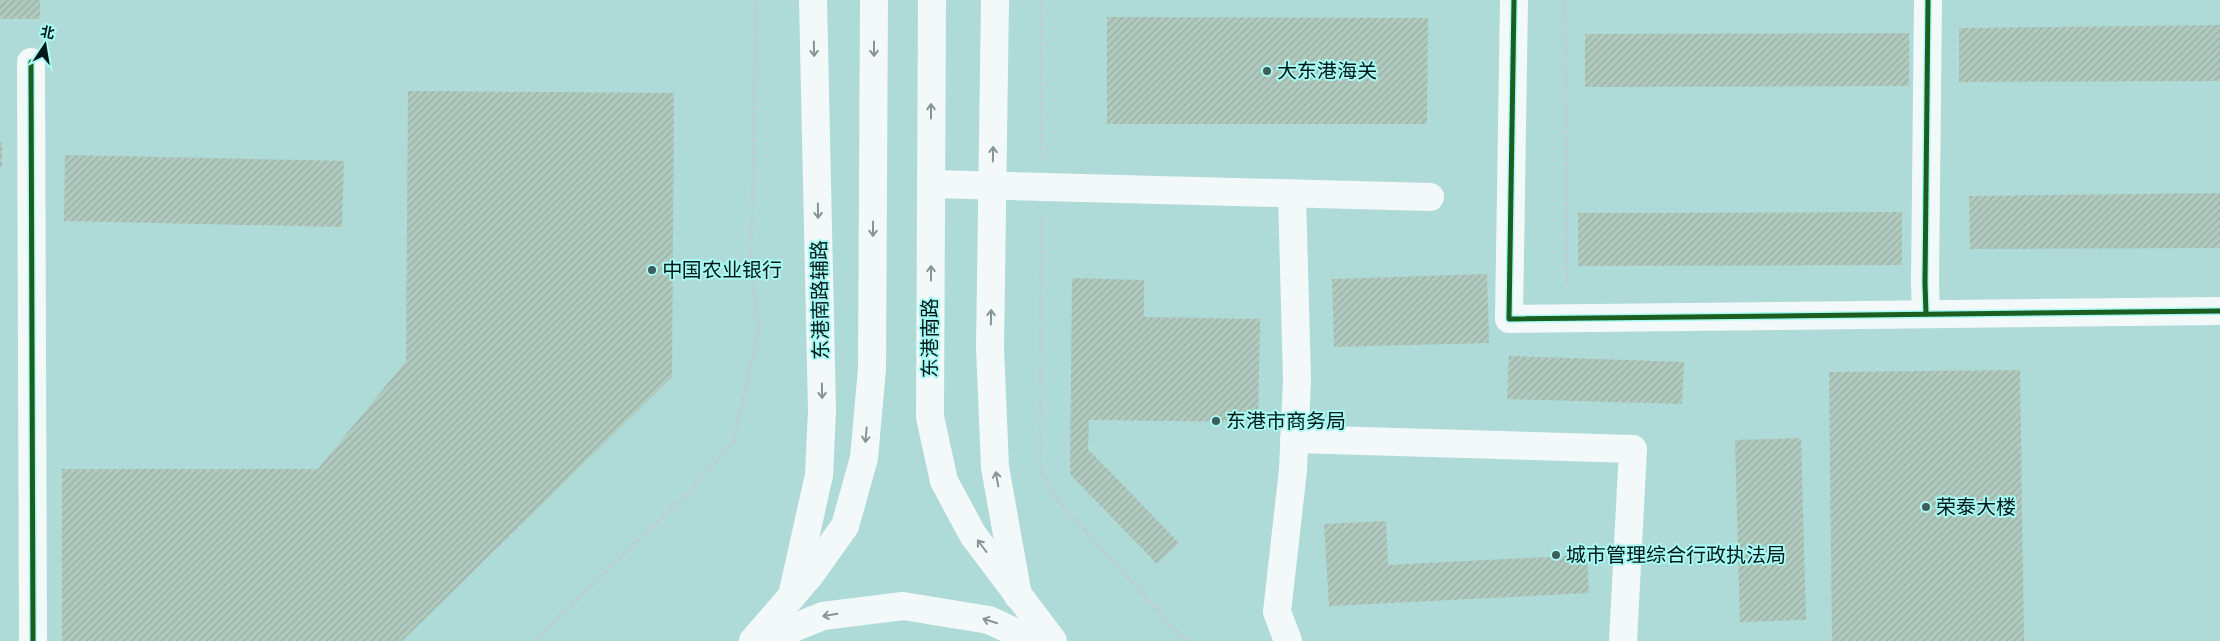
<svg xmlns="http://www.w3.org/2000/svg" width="2220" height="641" viewBox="0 0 2220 641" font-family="Jost,'Noto Sans SC',sans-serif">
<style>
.building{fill:url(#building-hatch)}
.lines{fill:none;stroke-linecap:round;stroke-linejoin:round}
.path{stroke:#bfcdcc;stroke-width:3;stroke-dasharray:4 2.5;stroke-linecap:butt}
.minor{stroke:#f3f9f9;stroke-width:28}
.major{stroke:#f3f9f9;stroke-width:28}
.cycleway-casing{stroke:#a8faf4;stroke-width:8}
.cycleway{stroke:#1b5e20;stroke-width:5}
.oneway{stroke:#869493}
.poi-dot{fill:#3d5c5a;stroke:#a8faf4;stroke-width:2}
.labels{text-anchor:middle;stroke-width:4;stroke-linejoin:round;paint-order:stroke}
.poi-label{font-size:20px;fill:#001817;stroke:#a8faf4;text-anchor:start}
.street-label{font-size:20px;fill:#001817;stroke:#a8faf4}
</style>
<defs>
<pattern id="building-hatch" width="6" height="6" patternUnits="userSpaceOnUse" patternTransform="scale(1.25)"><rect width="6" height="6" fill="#b1cabe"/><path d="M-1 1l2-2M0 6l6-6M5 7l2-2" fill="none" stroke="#96ada3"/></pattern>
</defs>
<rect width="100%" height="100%" fill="#aedad7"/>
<g class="building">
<rect x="0" y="0" width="40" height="19"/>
<polygon points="1107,17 1428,18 1427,124 1107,124"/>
<polygon points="2220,25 2220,81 1959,82 1959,28"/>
<polygon points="1909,33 1909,86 1585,87 1585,34"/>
<polygon points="408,91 674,93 672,377 402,641 62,641 62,469 318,469 406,361"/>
<rect x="0" y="142" width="2" height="25"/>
<polygon points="65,155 344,161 342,227 64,221"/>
<polygon points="2220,193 2220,248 1970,249 1969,196"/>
<polygon points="1902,212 1902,265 1578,266 1578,213"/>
<polygon points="1487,274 1489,343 1334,347 1332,279"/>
<polygon points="1072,278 1144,280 1144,317 1260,319 1258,422 1089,420 1088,449 1179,543 1157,564 1070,474"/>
<polygon points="1509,356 1684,362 1682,404 1507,399"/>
<polygon points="2020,370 2024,641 1832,641 1829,372"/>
<polygon points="1801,438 1806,620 1740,622 1735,440"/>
<polygon points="1386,521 1388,565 1587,555 1589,593 1329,606 1324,524"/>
</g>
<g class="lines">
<g class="path">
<polyline points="1565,0 1567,285"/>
<polyline points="1041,157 1041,0"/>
<polyline points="1041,218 1040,466 1052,494 1175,630 1188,641"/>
<polyline points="534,641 692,489 733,442 759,329 751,271 756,0"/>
</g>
<g class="minor">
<polyline points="995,0 990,348 995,467 1018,596"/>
<polyline points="1514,0 1509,319 2220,311"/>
<polyline points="31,62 33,641"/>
<polyline points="931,184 1430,197"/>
<polyline points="1926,314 1925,283 1928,0"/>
<polyline points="1294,439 1633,449 1623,641"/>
<polyline points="792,596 819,475 822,411 813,0"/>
<polyline points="1288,641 1277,612 1293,470 1297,380 1292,194"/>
</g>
<g class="major">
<polyline points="932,0 930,417 944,481 973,535 1053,641"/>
<polyline points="753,641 810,575 845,526 864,458 872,369 874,0"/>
<polyline points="761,641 823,616 903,606 989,620 1034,641"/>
</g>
<g class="cycleway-casing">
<g id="cycleway">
<polyline points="1514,0 1509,319 2220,311"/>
<polyline points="31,62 33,641"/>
<polyline points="1926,314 1925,283 1928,0"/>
</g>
</g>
<use href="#cycleway" class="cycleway"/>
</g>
<defs><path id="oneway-shaft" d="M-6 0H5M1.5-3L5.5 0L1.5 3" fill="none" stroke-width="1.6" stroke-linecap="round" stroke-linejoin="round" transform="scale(1.25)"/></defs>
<g class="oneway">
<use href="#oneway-shaft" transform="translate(814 49) rotate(89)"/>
<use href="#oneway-shaft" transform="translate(874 49) rotate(90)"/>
<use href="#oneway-shaft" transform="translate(931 111) rotate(-90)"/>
<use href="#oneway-shaft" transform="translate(993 154) rotate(-89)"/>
<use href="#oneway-shaft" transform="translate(818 211) rotate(89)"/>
<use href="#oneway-shaft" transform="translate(873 229) rotate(90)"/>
<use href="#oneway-shaft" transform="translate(931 273) rotate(-90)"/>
<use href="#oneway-shaft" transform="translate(991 317) rotate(-89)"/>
<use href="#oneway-shaft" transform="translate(822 391) rotate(89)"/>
<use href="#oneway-shaft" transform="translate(866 435) rotate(95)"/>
<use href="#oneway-shaft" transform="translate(997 479) rotate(-100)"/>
<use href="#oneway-shaft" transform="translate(982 546) rotate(-127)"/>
<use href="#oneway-shaft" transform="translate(830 615) rotate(171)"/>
<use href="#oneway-shaft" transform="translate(990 621) rotate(-162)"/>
</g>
<g class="poi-dot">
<circle cx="1267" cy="71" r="5"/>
<circle cx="652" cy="270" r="5"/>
<circle cx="1216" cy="421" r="5"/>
<circle cx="1926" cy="507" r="5"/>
<circle cx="1556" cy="555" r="5"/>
</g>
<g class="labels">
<g class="poi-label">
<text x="1277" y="78">大东港海关</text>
<text x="662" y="277">中国农业银行</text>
<text x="1226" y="428">东港市商务局</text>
<text x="1936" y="514">荣泰大楼</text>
<text x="1566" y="562">城市管理综合行政执法局</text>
</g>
<g class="street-label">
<text transform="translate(820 300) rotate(-91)" y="7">东港南路辅路</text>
<text transform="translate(930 338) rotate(-90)" y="7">东港南路</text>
</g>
</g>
<g transform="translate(45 45) rotate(12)" stroke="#a8faf4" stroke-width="4" paint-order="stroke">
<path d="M0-4L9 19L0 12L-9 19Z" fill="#001817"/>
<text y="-8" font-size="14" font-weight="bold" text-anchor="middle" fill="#001817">北</text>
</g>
</svg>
